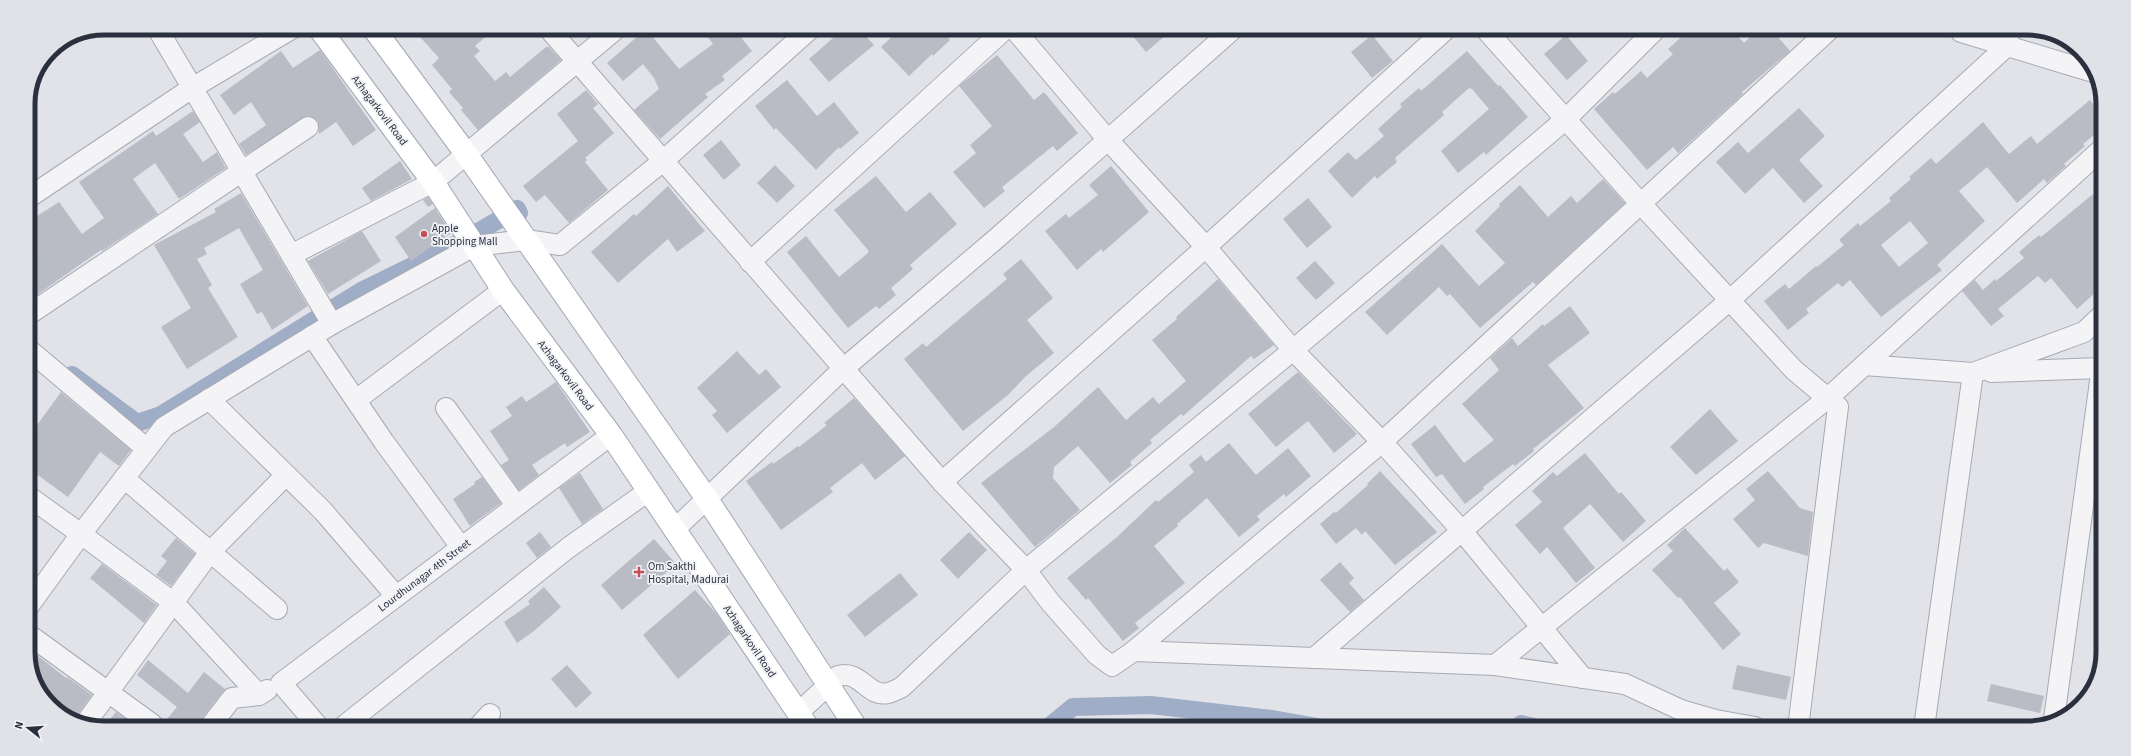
<svg xmlns="http://www.w3.org/2000/svg" width="2131" height="756" viewBox="0 0 2131 756" font-family="'Source Sans 3',sans-serif">
<style>
.lines{fill:none;stroke-linecap:round;stroke-linejoin:round}
.canal{stroke:#9faec6;stroke-width:18}
.building{fill:#b9bcc5;fill-rule:evenodd}
.street-casing{stroke:#a7aab3;stroke-width:22}
.primary-casing{stroke:#a1a7b4;stroke-width:24}
.street{stroke:#f4f4f7;stroke-width:20}
.primary{stroke:#fff;stroke-width:22}
.poi-dot{fill:#c44f55;stroke:#f1f2f6;stroke-width:1.5}
.labels{text-anchor:middle;stroke-width:3.5;stroke-linejoin:round;paint-order:stroke}
.street-label{font-size:11px;fill:#2b303f;stroke:#f1f2f6}
.poi-label{font-size:11px;fill:#2b303f;stroke:#f1f2f6;text-anchor:start}
.rim{fill:none;stroke:#2b303f;stroke-width:5}
</style>
<rect width="100%" height="100%" fill="#e1e3e9"/>
<g class="lines">
<g class="canal">
<polyline points="72,375 137,423 161,415 363,290 461,242 517,209 519,213"/>
<polyline points="1050,726 1073,707 1151,705 1272,719 1318,727"/>
<polyline points="1518,727 1521,724 1534,727"/>
</g>
</g>
<g class="building">
<polygon points="413,29 495,29 475,46 480,51 474,56 495,81 506,72 510,77 546,47 549,47 561,60 478,130 461,110 463,108 449,92 452,89 432,65 439,58"/>
<polygon points="646,29 679,69 713,44 707,36 716,29 734,29 752,51 722,76 725,80 705,94 708,97 660,139 634,110 659,89 654,78 643,64 623,81 607,63"/>
<polygon points="826,29 860,30 874,45 829,82 809,59 833,38"/>
<polygon points="899,30 958,30 948,38 950,40 933,56 932,54 909,76 881,47"/>
<polygon points="1128,30 1172,30 1146,52"/>
<polygon points="1688,31 1733,31 1744,43 1756,31 1773,31 1790,51 1742,92 1743,94 1678,153 1673,147 1647,170 1594,109 1613,92 1615,94 1641,71 1647,78 1673,54 1668,49"/>
<polygon points="1372,35 1393,61 1372,78 1351,52"/>
<polygon points="1566,35 1588,61 1567,80 1544,54"/>
<polygon points="320,50 376,130 353,146 336,122 319,134 318,121 313,117 307,116 246,155 239,144 266,125 251,102 234,115 220,95 281,51 293,68"/>
<polygon points="1467,51 1498,86 1500,85 1528,117 1486,155 1484,152 1458,173 1441,151 1489,109 1472,89 1469,88 1442,112 1444,115 1395,158 1397,162 1377,179 1375,176 1352,198 1328,171 1348,152 1356,160 1384,136 1378,129 1402,107 1400,104 1419,88 1421,91"/>
<polygon points="997,55 1034,100 1044,92 1078,133 1057,151 1053,146 1002,187 1005,191 984,208 953,172 976,153 970,145 992,126 959,86"/>
<polygon points="787,80 817,116 834,102 859,133 840,149 839,147 816,170 776,128 774,130 755,106"/>
<polygon points="586,90 598,104 593,108 614,133 585,158 587,160 585,162 608,190 569,223 545,195 536,202 523,186 578,141 557,114"/>
<path d="M2090 100 2103 116V128L2083 144 2085 146 2064 164 2066 166 2047 183 2044 179 2017 203 1987 167 1959 191 1985 221 1937 265 1942 270 1881 317 1850 280 1842 287 1838 283 1806 309 1809 313 1788 330 1764 301 1785 284 1789 289 1816 266 1817 267 1844 245 1839 240 1858 223 1860 226 1891 201 1889 198 1911 179 1909 177 1931 158 1936 164 1983 122 2009 154 2031 136 2037 144ZM1910 221 1928 243 1899 267 1881 245Z"/>
<polygon points="1799,108 1825,136 1799,160 1823,186 1804,203 1773,168 1745,194 1716,162 1738,142 1748,153"/>
<polygon points="193,111 200,122 183,134 203,162 217,152 226,168 179,199 155,163 133,179 158,214 102,251 101,250 28,301 28,209 32,209 37,216 59,202 82,234 104,218 79,182 153,131 156,136"/>
<polygon points="721,140 741,165 724,180 703,155"/>
<polygon points="400,161 412,179 371,201 362,188"/>
<polygon points="775,165 795,186 777,203 757,183"/>
<polygon points="1111,166 1149,212 1103,252 1101,249 1077,270 1045,231 1066,214 1069,218 1098,195 1089,185"/>
<polygon points="876,176 906,212 930,192 957,224 910,265 913,269 891,288 896,295 879,309 876,306 848,328 787,252 806,236 839,277 868,253 868,250 834,210"/>
<polygon points="1603,179 1625,203 1536,285 1533,282 1480,328 1450,294 1447,296 1439,287 1387,335 1365,312 1442,244 1479,286 1505,263 1475,231 1500,206 1499,204 1520,185 1548,217 1571,196 1577,203"/>
<polygon points="668,186 705,231 677,252 668,239 618,283 591,252 634,214 636,216"/>
<polygon points="241,193 308,306 272,330 262,312 257,314 240,284 263,270 239,228 204,248 207,254 197,259 212,285 208,288 238,337 187,369 161,327 191,308 154,245 216,212 214,209"/>
<polygon points="2093,194 2102,204 2102,287 2077,309 2051,278 2045,283 2038,276 1998,309 2004,316 1991,326 1962,291 1975,280 1983,290 1995,279 1996,281 2024,258 2019,252 2039,235 2041,237"/>
<polygon points="428,197 433,204 428,207 423,200"/>
<polygon points="1308,198 1332,227 1307,248 1283,219"/>
<polygon points="435,208 451,233 411,261 395,237"/>
<polygon points="362,231 381,261 328,294 308,261"/>
<polygon points="1021,259 1053,298 1027,320 1054,353 1026,376 1008,395 963,431 904,359 923,343 926,347 1007,279 1003,274"/>
<polygon points="1315,261 1335,283 1316,300 1296,278"/>
<polygon points="1218,279 1274,345 1254,359 1251,356 1183,416 1181,414 1150,440 1152,443 1130,462 1132,465 1110,483 1078,446 1054,467 1053,478 1080,510 1035,547 981,483 1054,427 1098,387 1126,420 1153,397 1159,404 1186,381 1152,340 1177,319 1176,317"/>
<polygon points="1570,306 1590,333 1548,365 1584,408 1533,449 1534,451 1515,466 1513,464 1483,487 1484,489 1465,504 1442,474 1436,477 1411,444 1435,425 1464,463 1494,440 1462,404 1499,370 1490,358 1512,338 1518,346 1543,324 1544,326"/>
<polygon points="737,351 759,375 766,369 781,387 727,433 712,415 717,411 697,388"/>
<polygon points="1298,372 1357,434 1334,453 1308,421 1276,447 1248,414"/>
<polygon points="556,382 590,432 567,447 565,443 532,465 539,475 519,490 501,465 509,460 490,431 512,416 506,407 522,396 526,402"/>
<polygon points="61,392 131,450 119,466 100,452 68,497 35,473 37,471 28,464 28,418 37,425"/>
<polygon points="854,398 905,456 875,480 862,463 830,488 833,492 781,530 746,481 772,462 773,464 798,446 799,447 827,425 824,423"/>
<polygon points="1710,409 1738,441 1696,475 1670,447"/>
<polygon points="1229,443 1256,475 1288,448 1311,476 1286,497 1284,494 1257,516 1260,520 1239,537 1207,498 1177,524 1178,526 1154,546 1185,583 1135,623 1139,628 1123,641 1088,598 1086,600 1067,578 1117,537 1156,500 1158,502 1194,472 1189,465 1201,455 1206,462"/>
<polygon points="1585,453 1619,494 1621,492 1646,521 1623,542 1590,504 1563,528 1595,568 1576,583 1547,547 1540,554 1515,525 1542,502 1532,491 1553,472 1557,476"/>
<polygon points="1380,471 1437,532 1395,565 1365,531 1362,535 1356,528 1336,544 1320,524 1334,512 1336,513 1368,485 1367,484"/>
<polygon points="1768,471 1800,508 1813,512 1808,556 1764,543 1758,548 1733,519 1755,500 1746,489"/>
<polygon points="580,473 603,509 582,524 559,488"/>
<polygon points="482,477 501,503 470,526 453,499 475,484 474,482"/>
<polygon points="1685,528 1724,571 1727,568 1739,582 1714,603 1741,634 1723,650 1680,597 1678,598 1652,570 1673,551 1667,545"/>
<polygon points="540,532 551,547 537,558 526,543"/>
<polygon points="969,532 987,550 958,579 940,560"/>
<polygon points="176,538 195,554 171,586 156,575 167,561 161,556"/>
<polygon points="654,539 676,564 622,610 601,585"/>
<polygon points="1340,562 1354,578 1349,583 1364,600 1350,612 1320,580"/>
<polygon points="102,564 157,605 144,623 90,578"/>
<polygon points="900,573 918,595 865,637 847,615"/>
<polygon points="544,587 561,607 534,631 517,643 504,622 530,604 528,601"/>
<polygon points="695,590 716,613 730,634 678,679 643,635"/>
<polygon points="28,648 66,678 67,677 92,695 74,720 50,703 54,696 38,683 28,658"/>
<polygon points="148,660 188,693 204,672 225,689 203,717 201,724 163,724 177,707 137,675"/>
<polygon points="567,665 592,693 576,708 551,679"/>
<polygon points="1737,665 1791,677 1786,700 1732,689"/>
<polygon points="1991,684 2044,696 2040,713 1987,701"/>
<polygon points="116,712 133,724 106,724"/>
</g>
<g class="lines">
<g class="street-casing">
<g id="street">
<polyline points="157,28 332,324"/>
<polyline points="549,29 942,482 1026,570 1050,602 1097,655 1112,666 1134,651"/>
<polyline points="1015,30 1108,140 1206,247 1293,350 1382,442 1462,531 1583,678"/>
<polyline points="1487,31 1641,204 1794,370 1838,407 1798,728"/>
<polyline points="1961,32 2093,72"/>
<polyline points="28,198 192,88 293,28"/>
<polyline points="291,255 433,182 616,29"/>
<polyline points="750,262 1004,30"/>
<polyline points="28,315 308,127"/>
<polyline points="312,336 384,442 461,547"/>
<polyline points="28,349 147,449"/>
<polyline points="1864,365 1973,373 1924,728"/>
<polyline points="1991,372 2101,368"/>
<polyline points="1973,373 2084,332 2101,316"/>
<polyline points="209,399 323,511 396,596"/>
<polyline points="356,400 503,290"/>
<polyline points="446,408 516,505"/>
<polyline points="124,478 277,609"/>
<polyline points="942,482 1206,247 1444,31"/>
<polyline points="28,496 81,534 164,427 332,324 474,246 526,240 560,245 663,161 810,29"/>
<polyline points="674,530 843,369 997,238 1232,30"/>
<polyline points="28,607 81,534 174,603 259,695"/>
<polyline points="28,634 152,724"/>
<polyline points="1314,658 1730,300 2007,46 2009,32"/>
<polyline points="1495,665 1828,398 2102,149"/>
<path d="M798 713 838 676C860 669 868 698 888 693 893 692 898 689 902 687L1026 570 1293 350 1566 119 1654 31"/>
<polyline points="2054,719 2101,374"/>
<polyline points="85,724 210,552 286,475"/>
<polyline points="212,724 232,698 259,695 267,690"/>
<polyline points="317,725 281,683 611,435"/>
<polyline points="345,725 568,548 647,492"/>
<polyline points="480,725 490,714"/>
<polyline points="1755,727 1716,720 1681,710 1625,684 1495,665 1134,651 1382,442 1828,31"/>
</g>
</g>
<g class="primary-casing">
<g id="primary">
<polyline points="319,28 433,182 503,290 611,435 807,726"/>
<polyline points="374,29 467,155 707,499 855,726"/>
</g>
</g>
<use href="#street" class="street"/>
<use href="#primary" class="primary"/>
</g>
<g class="poi-dot">
<circle cx="424" cy="234" r="4"/>
<path d="M637 566h4v4h4v4h-4v4h-4v-4h-4v-4h4z"/>
</g>
<g class="labels">
<g class="street-label">
<text transform="translate(380 110) rotate(53)" y="4">Azhagarkovil Road</text>
<text transform="translate(566 375) rotate(53)" y="4">Azhagarkovil Road</text>
<text transform="translate(424 575) rotate(-37)" y="4">Lourdhunagar 4th Street</text>
<text transform="translate(750 641) rotate(56)" y="4">Azhagarkovil Road</text>
</g>
<g class="poi-label">
<text x="432" y="232">Apple<tspan x="432" dy="13">Shopping Mall</tspan></text>
<text x="648" y="570">Om Sakthi<tspan x="648" dy="13">Hospital, Madurai</tspan></text>
</g>
</g>
<path d="M0 0H2131V756H0ZM104 35H2027A69 69 0 0 1 2096 104V652A69 69 0 0 1 2027 721H104A69 69 0 0 1 35 652V104A69 69 0 0 1 104 35Z" fill="#e1e2e7" fill-rule="evenodd"/>
<path class="rim" d="M104 35H2027A69 69 0 0 1 2096 104V652A69 69 0 0 1 2027 721H104A69 69 0 0 1 35 652V104A69 69 0 0 1 104 35Z"/>
<g transform="translate(28 728) rotate(287)" stroke="#f1f2f6" stroke-width="3" paint-order="stroke">
<path d="M0-3L7 15L0 10L-7 15Z" fill="#2b303f"/>
<text y="-6" font-size="11" font-weight="bold" text-anchor="middle" fill="#2b303f">N</text>
</g>
</svg>
